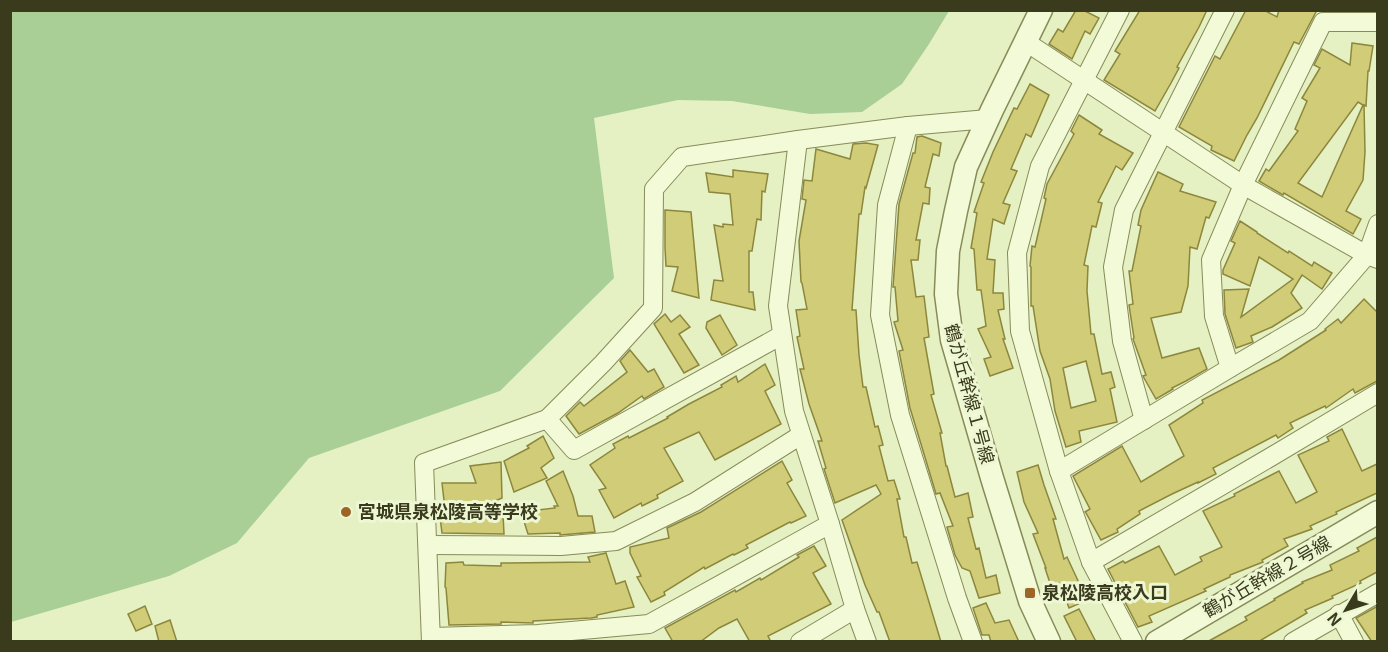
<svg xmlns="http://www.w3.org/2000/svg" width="1388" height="652" viewBox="0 0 1388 652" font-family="Georgia,'Noto Sans JP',serif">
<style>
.green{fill:#aacf96}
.building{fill:#d0cc77;stroke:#8c873d;stroke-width:1.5;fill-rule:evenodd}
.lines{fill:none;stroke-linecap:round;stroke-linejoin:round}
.minor-casing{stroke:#888b59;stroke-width:20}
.tertiary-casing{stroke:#888b59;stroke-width:25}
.minor{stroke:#f2fad7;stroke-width:18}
.tertiary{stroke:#f2fad7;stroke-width:22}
.poi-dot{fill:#9d6526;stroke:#eef7d3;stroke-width:2}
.labels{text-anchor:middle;stroke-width:6;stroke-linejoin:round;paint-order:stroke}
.street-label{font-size:18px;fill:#3a3a1d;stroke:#eef7d3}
.poi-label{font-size:18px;font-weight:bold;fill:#3a3a1d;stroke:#eef7d3;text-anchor:start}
</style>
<rect width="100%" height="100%" fill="#e5f0c3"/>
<polygon class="green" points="11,10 949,10 949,11 929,44 902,84 862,112 810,114 732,101 678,100 594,118 614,278 500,391 309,458 237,543 169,576 11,622"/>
<g class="building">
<polygon points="1076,10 1083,10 1099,18 1090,34 1085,31 1072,59 1049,44 1058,29 1063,32"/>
<polygon points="1140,10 1207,10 1199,27 1177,67 1179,68 1171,83 1155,111 1104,80 1120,54 1115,51"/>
<polygon points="1246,10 1264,10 1277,17 1279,10 1317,10 1299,44 1294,42 1257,118 1247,135 1234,161 1211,150 1212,146 1179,127 1215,56 1220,59"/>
<path d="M1352 43 1373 46 1369 71H1368L1366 106 1364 105 1365 152 1363 180 1346 211 1361 219 1353 234 1284 193 1283 195 1259 181 1266 169 1269 171 1298 131 1295 129 1307 101 1302 98 1320 68 1314 65 1322 49 1350 65ZM1358 102 1363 105 1322 197 1298 183Z"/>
<polygon points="1030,84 1049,95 1031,137 1026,134 1011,169 1017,171 1003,203 1010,205 1004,224 993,219 987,259 995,260 993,293 1003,293 1004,309 998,310 1005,339 1003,339 1013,368 990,376 984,359 991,357 978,329 986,326 981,290 977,290 974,249 971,248 977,213 974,212 984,183 981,182 993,152 1014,108 1017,109"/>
<path d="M1079 115 1102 130 1099 134 1133 153 1122 170 1116 166 1098 202 1102 203 1096 227 1092 226 1084 265 1088 266 1087 291 1091 334H1094L1102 374 1111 372 1115 387 1110 389 1117 422 1079 431 1081 442 1066 447 1055 411 1050 379 1040 351 1033 306H1031V267L1030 266 1032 246 1035 247 1046 199 1044 198 1047 184 1074 134 1071 131ZM1086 361 1096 401 1071 408 1063 368Z"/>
<polygon points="922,136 941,143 939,156 933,154 925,187 930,188 929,204 923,203 916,240 920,240 918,260 911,260 916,297 924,296 929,337 924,338 934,394 931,395 942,433 940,433 946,466 947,466 955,497 968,493 973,517 968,518 976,549 979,548 986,578 996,575 1000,593 979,598 970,571 962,568 955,555 947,527 953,526 940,493 936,494 921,444 910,408 899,351 903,350 894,322 898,321 895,287 893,287 899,204 913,153 915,153 917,137"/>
<polygon points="866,143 878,145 866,188 865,187 861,214 859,214 852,310 856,310 859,355 863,387 866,387 875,427 878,426 883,445 879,446 888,481 894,480 900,499 897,499 904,537 906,537 912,563 917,562 941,642 890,642 879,612 877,612 865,585 842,520 881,494 876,485 835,503 824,469 826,468 818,441 822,441 809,404 800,369 804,369 797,337 800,336 796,310 807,309 802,283 801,282 799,241 806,200 802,199 804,180 812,181 816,149 850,159 853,144"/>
<polygon points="733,170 768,174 765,192 762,191 761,220 757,219 752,251 749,251 749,292 753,292 755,310 711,300 714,280 723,281 714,225 723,227 723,224 733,225 730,194 709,192 706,173 733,177"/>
<polygon points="1158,172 1183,184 1180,191 1216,202 1209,218 1206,217 1197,249 1190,247 1188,286 1181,312 1151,318 1162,358 1199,348 1207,369 1186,381 1172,388 1173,389 1156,399 1144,378 1143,376 1146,375 1133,339 1134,338 1129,305 1133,304 1129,271 1132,271 1141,226 1138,225 1141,210"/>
<polygon points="665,210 691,212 699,298 672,291 678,267 666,266 665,248"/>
<polygon points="1240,221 1257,232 1257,233 1288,253 1289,251 1312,266 1314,262 1332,273 1322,289 1302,275 1291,293 1302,308 1272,327 1251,336 1253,342 1236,348 1225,314 1224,290 1249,289 1241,317 1293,279 1259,257 1250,286 1223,274 1223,270 1235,243 1231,241"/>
<polygon points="1364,299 1377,312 1377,381 1355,393 1353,389 1326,408 1325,406 1290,423 1293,428 1278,438 1276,435 1213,468 1216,474 1198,483 1198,482 1172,494 1139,511 1140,514 1117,529 1118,532 1101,540 1086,513 1085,512 1090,509 1073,476 1122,446 1141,482 1184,456 1169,425 1203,403 1202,400 1279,360 1326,330 1325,329 1338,319 1341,323"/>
<polygon points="665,314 671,322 680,315 690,327 679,334 699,365 684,373 654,324"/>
<polygon points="720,315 737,345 722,355 706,328 707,322"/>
<polygon points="630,350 648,372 654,369 664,387 644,399 642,396 618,413 579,434 566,416 580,402 584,406 627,372 620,361"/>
<polygon points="765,364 775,385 765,391 781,424 715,460 699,432 664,448 683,481 657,495 658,498 642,506 641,503 614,518 599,490 606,488 590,465 615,448 613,444 628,436 629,438 668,418 667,417 689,404 722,387 721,385 736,376 738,382"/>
<polygon points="1342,429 1362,471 1377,464 1377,493 1336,512 1337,514 1310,526 1312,529 1284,539 1288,546 1262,560 1263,562 1230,575 1230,577 1204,589 1206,591 1149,616 1152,622 1138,627 1108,569 1123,561 1125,563 1159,546 1175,575 1202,561 1200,557 1222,547 1203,511 1235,496 1234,494 1279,471 1296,503 1317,492 1298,455 1329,441 1327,437"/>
<polygon points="543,436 554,458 541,468 547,478 514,492 504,461 529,448 527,446"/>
<polygon points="782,461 792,480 787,483 806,516 791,523 790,522 746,545 748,548 734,555 733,554 705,569 704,567 664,592 665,595 651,602 637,577 641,576 630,553 630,547 669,538 667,528 701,512"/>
<polygon points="501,462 502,498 454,519 503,514 504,534 442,533 439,509 445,509 442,483 476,483 470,466"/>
<polygon points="1038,465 1044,485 1056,519 1053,519 1064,559 1067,557 1087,600 1069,608 1060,583 1051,586 1045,568 1046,568 1033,534 1038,533 1024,502 1017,472"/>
<polygon points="563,471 573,496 578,516 592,516 595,532 560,535 560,533 528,534 521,512 555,508 554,506 558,506 546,481"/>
<polygon points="1377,537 1377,572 1360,581 1361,583 1332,596 1333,598 1305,610 1307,613 1258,642 1207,642 1247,620 1245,617 1275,600 1274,599 1303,583 1302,582 1332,570 1330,565 1359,551 1357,548"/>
<polygon points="814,546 826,566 813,573 831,604 768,636 771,642 750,642 737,619 719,628 700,642 673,642 665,628 735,590 736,592 760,578 761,580 799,557 797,555"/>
<polygon points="606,553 616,584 625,581 634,607 597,615 597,617 591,618 533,621 533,623 501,622 501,624 449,625 446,588 445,587 446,563 463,562 464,565 501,566 501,563 590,562 588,557"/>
<polygon points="986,603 995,623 1009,620 1019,642 991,642 989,635 982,635 973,608"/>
<polygon points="145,606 152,624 136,631 128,614"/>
<polygon points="1376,607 1377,609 1377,642 1372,642 1356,618"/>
<polygon points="1079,609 1096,642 1077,642 1064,616"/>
<polygon points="170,620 177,642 159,642 155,626"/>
</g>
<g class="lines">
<g class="minor-casing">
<g id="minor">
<polyline points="1120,10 1040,166 1017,253 1020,331 1059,471 1091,562 1133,642"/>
<polyline points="1026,42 1243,185 1367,255 1378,259"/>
<polyline points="908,126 887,205 880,315 900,415 957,598 973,642"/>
<polyline points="798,140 778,306 794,411 830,524 855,609 867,642"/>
<polyline points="1230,368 1214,316 1211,260 1243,185 1323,22 1378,22"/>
<polyline points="547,419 574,450 782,335"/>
<polyline points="1144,420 1122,341 1113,267 1124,210 1225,10"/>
<polyline points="1059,471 1230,368 1310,321 1367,255 1378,224"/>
<polyline points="428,545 561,546 616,541 695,502 801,435"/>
<polyline points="1091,562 1269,458 1378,393"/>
<polyline points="1339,614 1354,642"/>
<polyline points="431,637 538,634 649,624 830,524"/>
<polyline points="431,642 424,463 547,419 603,363 653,308 654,189 682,157 798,140 908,126 988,119"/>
<polyline points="800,642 855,609"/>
<polyline points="1293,642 1378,593"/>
</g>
</g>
<g class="tertiary-casing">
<g id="tertiary">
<polyline points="1041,10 992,110 966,167 956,211 948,251 946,294 952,340 992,478 1030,601 1049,642"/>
<polyline points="1157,642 1378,512"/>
</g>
</g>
<use href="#minor" class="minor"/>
<use href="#tertiary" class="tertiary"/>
</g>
<g class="poi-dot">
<circle cx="346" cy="512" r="6"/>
<rect x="1024" y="587" width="12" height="12" rx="3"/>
</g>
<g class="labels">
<g class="street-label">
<text transform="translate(969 394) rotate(75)" y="6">鶴が丘幹線１号線</text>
<text transform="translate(1267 577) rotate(-30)" y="6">鶴が丘幹線２号線</text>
</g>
<g class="poi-label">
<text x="358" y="518">宮城県泉松陵高等学校</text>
<text x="1042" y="599">泉松陵高校入口</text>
</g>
</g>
<rect width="1388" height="652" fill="none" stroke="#3a3a1d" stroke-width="24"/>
<g transform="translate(1346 610) rotate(231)" stroke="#eef7d3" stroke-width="4.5" paint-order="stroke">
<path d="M0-4.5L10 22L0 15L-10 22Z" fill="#3a3a1d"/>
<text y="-9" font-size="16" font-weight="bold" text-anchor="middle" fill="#3a3a1d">N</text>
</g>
</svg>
